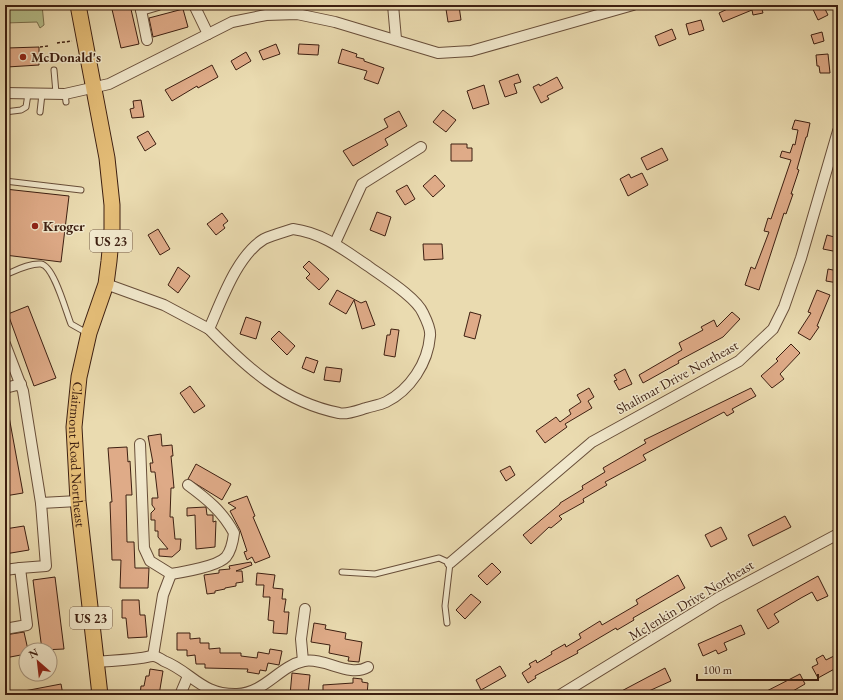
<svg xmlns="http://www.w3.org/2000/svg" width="843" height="700" viewBox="0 0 843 700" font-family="'EB Garamond',serif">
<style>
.green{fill:#b6c08c;stroke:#7a704e}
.building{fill:#dfab88;stroke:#3d1f11}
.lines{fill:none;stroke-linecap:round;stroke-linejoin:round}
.service-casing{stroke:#684e39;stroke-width:7}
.minor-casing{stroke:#684e39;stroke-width:12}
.primary-casing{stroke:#3d1f11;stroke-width:17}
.path{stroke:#3d1f11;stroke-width:1.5;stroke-dasharray:3 2;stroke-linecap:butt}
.service{stroke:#f1e8cc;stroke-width:5}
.minor{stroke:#f1e8cc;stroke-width:10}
.primary{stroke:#e5be78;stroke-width:15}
.poi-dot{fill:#8f2418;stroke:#f1e8cc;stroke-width:1.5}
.labels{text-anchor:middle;stroke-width:3;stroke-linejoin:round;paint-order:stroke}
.shield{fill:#f1e8cc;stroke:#735b49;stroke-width:1}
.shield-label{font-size:13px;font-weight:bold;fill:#3d1f11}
.poi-label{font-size:14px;font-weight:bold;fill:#3d1f11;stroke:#f1e8cc;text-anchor:start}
.street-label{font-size:14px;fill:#3d1f11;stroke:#f1e8cc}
</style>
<rect width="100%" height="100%" fill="#eadbb0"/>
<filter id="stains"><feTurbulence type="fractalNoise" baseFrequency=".005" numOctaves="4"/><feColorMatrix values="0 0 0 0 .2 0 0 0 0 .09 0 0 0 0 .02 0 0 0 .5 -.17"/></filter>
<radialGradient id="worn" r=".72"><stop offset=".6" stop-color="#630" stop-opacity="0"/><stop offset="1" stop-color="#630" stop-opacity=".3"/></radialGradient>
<polygon class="green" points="5,5 42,5 44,25 40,28 37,22 5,23"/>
<g class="building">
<polygon points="111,5 130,5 139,44 121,48"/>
<polygon points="736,5 738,6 763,5 761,6 763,13 753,15 752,10 723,22 719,13"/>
<polygon points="811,5 823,5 828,15 818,20"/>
<polygon points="459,6 461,20 448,22 446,9"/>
<polygon points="183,9 188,27 153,37 149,18"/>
<polygon points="701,20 704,30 689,35 686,24"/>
<polygon points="672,29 676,39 659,46 655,36"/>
<polygon points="822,32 824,41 814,44 811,35"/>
<polygon points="276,44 280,54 263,60 259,51"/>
<polygon points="299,44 319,45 318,55 298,54"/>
<polygon points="39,47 39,65 7,67 7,48"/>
<polygon points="342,49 357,54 356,57 364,59 364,61 384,68 378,84 364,79 367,71 338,63"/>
<polygon points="246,52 251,61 236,70 231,61"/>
<polygon points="828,54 830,73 820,73 819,66 817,66 816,55"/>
<polygon points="212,65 218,77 198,88 197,86 172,101 165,90"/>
<polygon points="518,74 521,82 514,84 517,93 505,97 499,81"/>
<polygon points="557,77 563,88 547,96 549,99 541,103 533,87 539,84 540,86"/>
<polygon points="484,85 489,104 473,109 467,91"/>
<polygon points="141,100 144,117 132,118 130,109 134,108 133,101"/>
<polygon points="443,110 456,120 446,132 433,122"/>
<polygon points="399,111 407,126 385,139 388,145 353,166 343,151 388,127 384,119"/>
<polygon points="795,120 810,123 807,137 806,137 797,169 799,170 791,194 793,194 786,214 784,213 759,290 745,285 751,267 755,269 769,232 764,231 768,218 771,219 791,160 780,157 782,151 790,153 793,144 795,145 798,130 792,129"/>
<polygon points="148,131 156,144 145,151 137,137"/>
<polygon points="451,144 467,144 467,148 472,148 472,161 451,161"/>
<polygon points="662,148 668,160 647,170 641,158"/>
<polygon points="642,173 648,185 628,196 620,179 629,174 631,178"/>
<polygon points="435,175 445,186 433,197 423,186"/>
<polygon points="407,185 415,199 405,205 396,191"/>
<polygon points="5,189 69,196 61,262 5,255"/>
<polygon points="377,212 391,217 385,236 370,230"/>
<polygon points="222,213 228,221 223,225 225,228 216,235 207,224"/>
<polygon points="158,229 170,249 160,255 148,235"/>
<polygon points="827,235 838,238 838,252 823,249"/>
<polygon points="423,244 442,244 443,259 424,260"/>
<polygon points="309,261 329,279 319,290 306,278 310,274 303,267"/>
<polygon points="178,267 190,276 178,293 168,285"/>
<polygon points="828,269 838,271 838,283 826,281"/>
<polygon points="337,290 361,303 366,301 375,325 362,329 354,300 346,314 329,304"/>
<polygon points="817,290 830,295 817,326 819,327 810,340 798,333 811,313 808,312"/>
<polygon points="28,306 56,378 34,386 8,314"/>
<polygon points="470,312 481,315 475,339 464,336"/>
<polygon points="732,312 740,319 723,337 678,361 679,363 643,383 639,375 682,350 679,343 703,330 701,327 714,320 717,327"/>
<polygon points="246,317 261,322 256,339 240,334"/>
<polygon points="391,329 399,330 395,357 384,355 387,335 390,335"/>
<polygon points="279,331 295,346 287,355 271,339"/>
<polygon points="791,344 800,353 780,374 784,379 772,388 761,376 778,361 776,359"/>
<polygon points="306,357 318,361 314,373 302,368"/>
<polygon points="326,367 342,369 340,382 324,380"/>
<polygon points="625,369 632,384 619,390 614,381 617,380 614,375"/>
<polygon points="190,386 205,406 194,413 180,393"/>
<polygon points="589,388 594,397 588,401 592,408 565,424 567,427 545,443 536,431 556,417 560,422 571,414 569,410 581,402 577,395"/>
<polygon points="751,388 756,396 732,409 734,412 727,416 724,412 643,455 646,460 605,482 607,485 583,499 584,502 559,516 562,519 551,528 549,527 531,544 523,535 560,504 560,503 583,489 582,486 605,472 603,468 646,443 644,440"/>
<polygon points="5,411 8,411 23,493 5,496"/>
<polygon points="161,434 162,446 172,445 173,456 171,456 174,488 171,488 170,517 173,517 175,539 181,539 180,550 172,557 159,556 159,549 168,549 158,537 158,531 155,531 155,520 151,520 151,513 155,509 152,505 152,498 158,498 155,472 151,472 150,463 153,463 148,436"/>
<polygon points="127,447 128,462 130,461 132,495 126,495 127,542 134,542 135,568 149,568 148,588 120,588 121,560 112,560 110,502 112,502 108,448"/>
<polygon points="196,464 231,484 222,500 188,479"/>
<polygon points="510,466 515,475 506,481 500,471"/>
<polygon points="247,496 255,516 253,517 270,557 255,563 252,557 247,560 244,552 247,551 240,530 230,511 236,508 228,503"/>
<polygon points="206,507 207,515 213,515 213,522 216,521 215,547 196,549 195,515 187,516 187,508"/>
<polygon points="785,516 791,527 753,546 748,535"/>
<polygon points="24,526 29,550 5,554 5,529"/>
<polygon points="721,527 727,539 711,547 705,535"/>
<polygon points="251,562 252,565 236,571 242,571 243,582 236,583 236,586 225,588 225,589 215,591 215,593 207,594 204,575 219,573 219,570 230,569 229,566"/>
<polygon points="492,563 501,572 487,585 478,576"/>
<polygon points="257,573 275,575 273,588 283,589 282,599 286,599 284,612 289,612 287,634 273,633 274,621 268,620 270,597 263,597 264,585 256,585"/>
<polygon points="678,575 685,588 633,618 634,620 617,630 616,628 577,651 578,653 535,676 536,678 528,683 522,673 531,667 529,664 536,660 537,663 552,654 551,652 565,644 566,647 581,638 579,634 600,621 602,625 638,604 636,600"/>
<polygon points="818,576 828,596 817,601 812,592 801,598 774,614 779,622 768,629 757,610"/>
<polygon points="55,577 64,649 42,650 33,580"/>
<polygon points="471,594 481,602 465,619 456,610"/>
<polygon points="122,600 139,600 140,615 145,615 147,637 128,638 126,618 122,618"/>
<polygon points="314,623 326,625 325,629 346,633 345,639 362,642 359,662 348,661 349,657 329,653 330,645 311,642"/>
<polygon points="741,625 745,634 724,643 727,650 718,654 716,650 703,656 698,644"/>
<polygon points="24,632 28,650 26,650 26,654 5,658 5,635"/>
<polygon points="177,633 190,633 190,639 200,638 200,643 209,643 209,649 220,648 220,653 241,653 241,656 257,658 258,652 269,654 270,649 282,651 279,665 268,663 266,671 260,670 259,674 247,672 248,669 205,668 205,664 196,664 195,655 187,656 187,650 177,650"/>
<polygon points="838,654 838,667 818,678 812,667 818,664 816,659 823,655 826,660"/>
<polygon points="500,666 506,676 481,690 476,680"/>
<polygon points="665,668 671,681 640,695 614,695"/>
<polygon points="150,669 163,671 159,695 140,695 141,686 144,686 146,676 149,676"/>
<polygon points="292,673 310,675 308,695 290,695"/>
<polygon points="800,674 805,684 786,695 759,695"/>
<polygon points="353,678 362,679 362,682 368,683 367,695 323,695 323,685 353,683"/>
<polygon points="61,684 63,695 19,695 19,692"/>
</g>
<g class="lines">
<g class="service-casing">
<g id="service">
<polyline points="54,70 56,93"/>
<polyline points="65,94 66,102"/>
<polyline points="5,112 21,110 26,107 28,94"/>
<polyline points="40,112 42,94"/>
<polyline points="5,181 81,190"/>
<path d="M5 275C15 271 29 263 41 264 54 266 66 312 71 324L87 333"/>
<polyline points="342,572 375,574 439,558 450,563 445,606 447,623"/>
</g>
</g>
<g class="minor-casing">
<g id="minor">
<polyline points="140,5 147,40"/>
<polyline points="194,5 208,34"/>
<polyline points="393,5 396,39"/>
<polyline points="141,10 158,5"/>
<polyline points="5,93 65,94 109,84 232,22 266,15 297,14 335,22 438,53 471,51 633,5"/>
<path d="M293 229C323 233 344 250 368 266 383 277 416 297 423 313 426 319 431 330 430 336 428 363 410 390 386 402 380 405 372 406 366 408 359 410 347 415 339 413 284 402 247 368 209 329 221 302 237 255 264 239 273 235 284 232 293 229Z"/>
<polyline points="335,243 362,184 421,147"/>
<polyline points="106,284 164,305 209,329"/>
<polyline points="5,344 23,391 41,503"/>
<polyline points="5,388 21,384"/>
<path d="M140 444 144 548 150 561 171 574C184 572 218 566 226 557 231 551 233 541 234 533 223 512 207 499 188 485"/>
<polyline points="450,563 592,442 739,361 773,329 784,307 801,258 838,131"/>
<polyline points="20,568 46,566 41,503 78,501"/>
<polyline points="5,570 20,568 27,625 5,629"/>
<polyline points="153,656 163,595 171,574"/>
<polyline points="303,661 301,639 305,609"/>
<path d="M95 662C110 661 126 660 141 658 144 658 149 656 153 656 156 656 161 659 164 661 192 672 201 695 237 694 265 693 279 666 304 661 325 657 349 678 368 667"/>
<polyline points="180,695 188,676"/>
<polyline points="560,695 718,598 838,534"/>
</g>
</g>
<g class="primary-casing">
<g id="primary">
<path id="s1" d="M78 5 107 158 112 205V229L109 261 106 284 89 333 79 377 74 427 78 501 100 695"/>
</g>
</g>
<g class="path">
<polyline points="57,43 72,41"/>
<polyline points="40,47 48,46"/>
</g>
<use href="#service" class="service"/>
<use href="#minor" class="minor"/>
<use href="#primary" class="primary"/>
</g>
<g class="poi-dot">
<circle cx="23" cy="57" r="4"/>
<circle cx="35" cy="226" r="4"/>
</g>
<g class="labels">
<g class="shield">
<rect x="90" y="230" width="42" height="22" rx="3"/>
<rect x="70" y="607" width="42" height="22" rx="3"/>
</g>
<g class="shield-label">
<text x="111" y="246">US 23</text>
<text x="91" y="623">US 23</text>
</g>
<g class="poi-label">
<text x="31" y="62">McDonald's</text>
<text x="43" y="231">Kroger</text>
</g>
<g class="street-label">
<text transform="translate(677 377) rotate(-29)" y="5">Shalimar Drive Northeast</text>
<text dy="5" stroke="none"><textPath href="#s1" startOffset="457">Clairmont Road Northeast</textPath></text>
<text transform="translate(691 600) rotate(-31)" y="5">McJenkin Drive Northeast</text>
</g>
</g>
<rect width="843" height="700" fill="none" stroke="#eadbb0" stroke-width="20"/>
<rect x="6" y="6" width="831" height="688" fill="none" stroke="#3d1f11" stroke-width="2"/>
<rect x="10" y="10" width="823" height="680" fill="none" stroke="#3d1f11"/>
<g transform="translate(38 662) rotate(332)"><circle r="19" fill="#f1e8cc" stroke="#a99881"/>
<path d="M0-3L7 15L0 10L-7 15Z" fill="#8f2418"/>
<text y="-6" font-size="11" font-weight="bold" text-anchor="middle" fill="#3d1f11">N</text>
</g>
<path d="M697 674v6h121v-6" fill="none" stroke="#3d1f11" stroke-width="2"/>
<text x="703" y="674" font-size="12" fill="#3d1f11" stroke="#f1e8cc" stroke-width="3" paint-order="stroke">100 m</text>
<rect width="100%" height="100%" filter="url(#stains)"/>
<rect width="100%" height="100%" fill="url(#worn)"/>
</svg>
